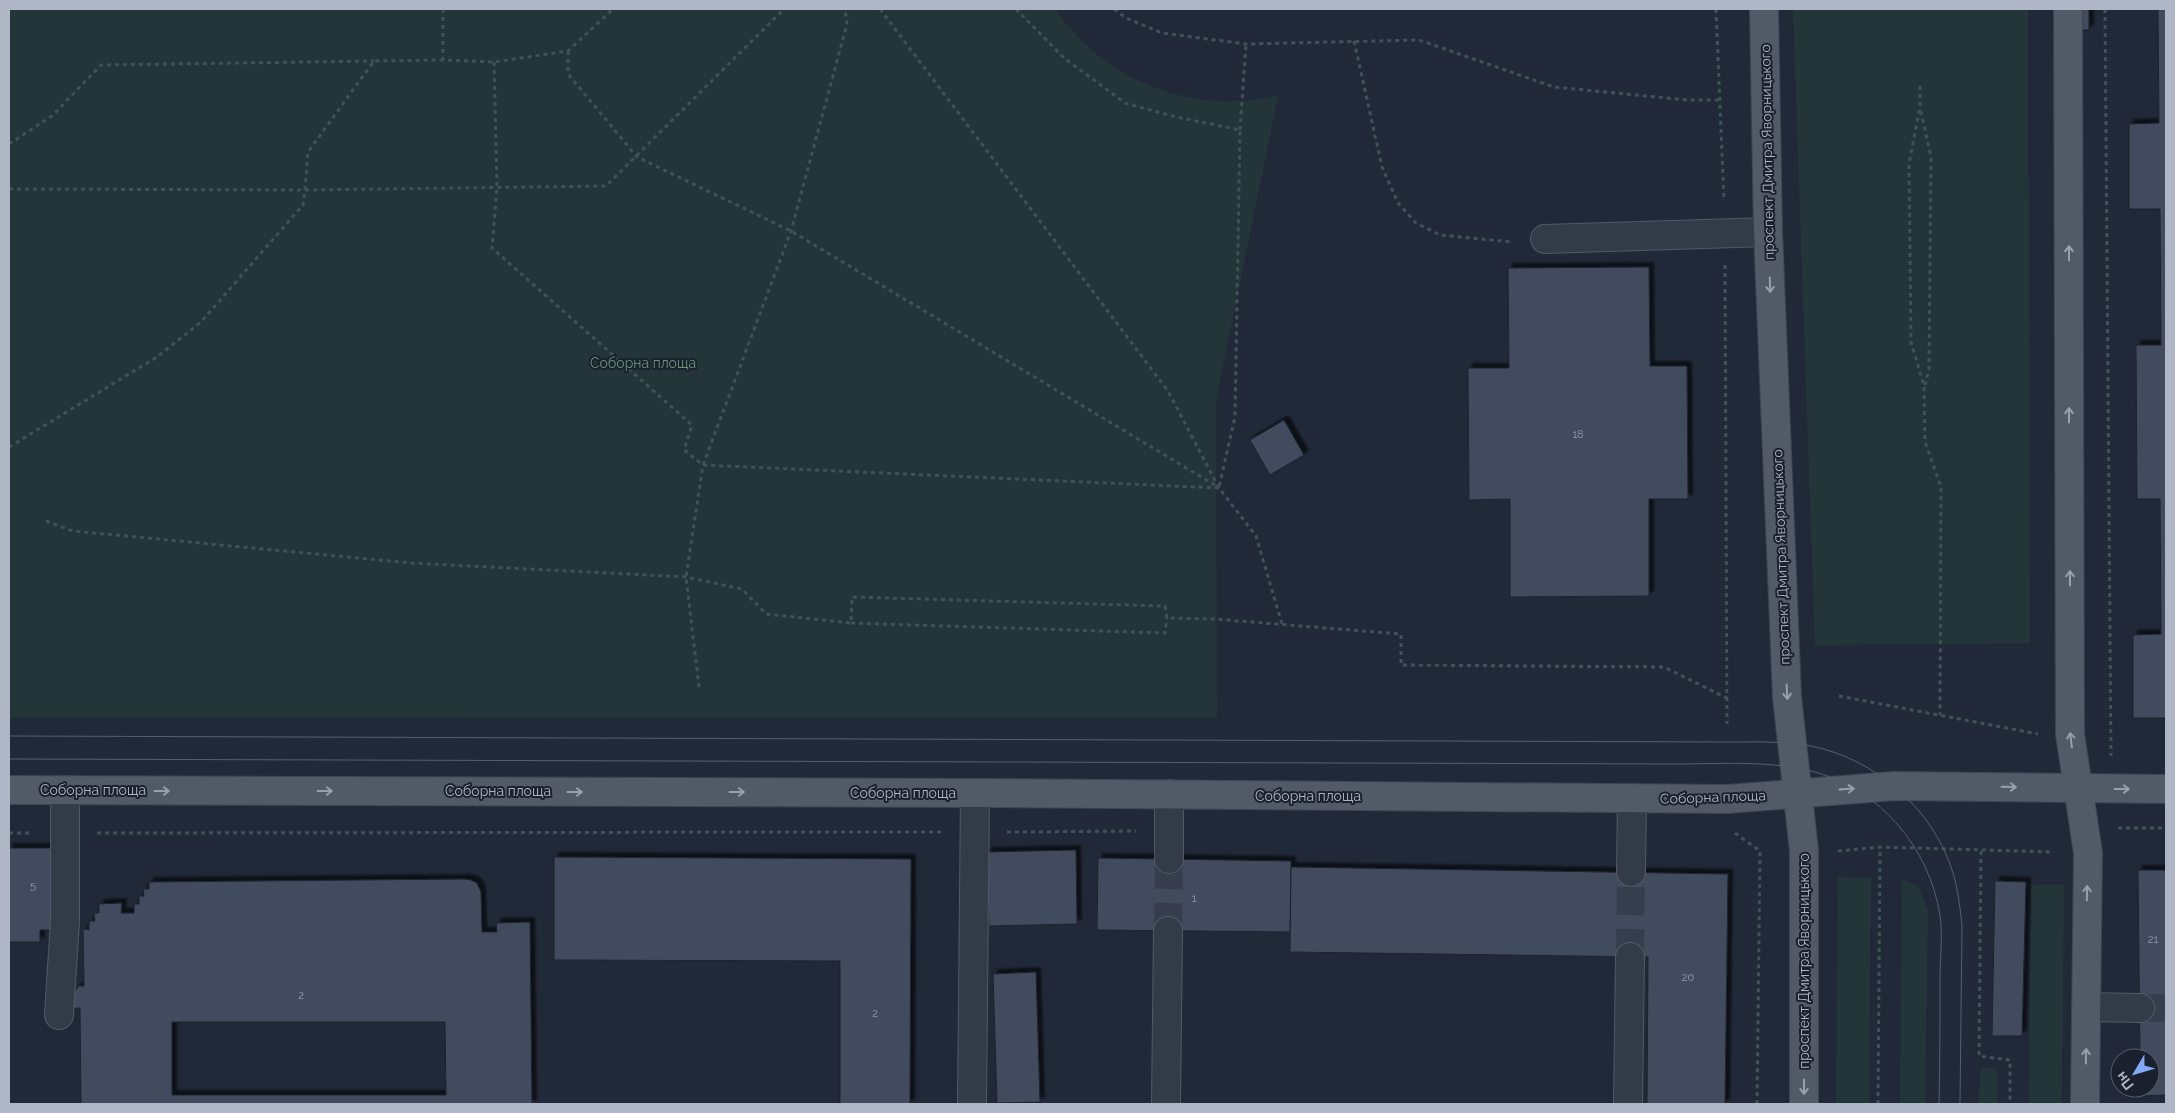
<svg xmlns="http://www.w3.org/2000/svg" width="2175" height="1113" viewBox="0 0 2175 1113" font-family="Raleway,sans-serif">
<style>
.green{fill:#233539}
.building{fill:#424c5d;stroke:#1c222f;fill-rule:evenodd;filter:url(#shadow)}
.lines{fill:none;stroke-linecap:round;stroke-linejoin:round}
.minor-tunnel{stroke:#363e4d;stroke-width:28;stroke-dasharray:28 14;stroke-linecap:butt}
.minor-casing{stroke:#525966;stroke-width:30}
.major-casing{stroke:#3e4452;stroke-width:30}
.path{stroke:#405256;stroke-width:3;stroke-dasharray:4 4;stroke-linecap:butt}
.minor{stroke:#343b48;stroke-width:28}
.major{stroke:#525a68;stroke-width:28}
.tram{stroke:#565f6f;stroke-width:1}
.oneway{stroke:#989fae}
.labels{text-anchor:middle;stroke-width:4;stroke-linejoin:round;paint-order:stroke}
.number-label{font-size:11px;fill:#949cab}
.street-label{font-size:14px;fill:#afb6c5;stroke:#1a202d}
.park-label{font-size:14px;fill:#679574;stroke:#1a202d}
</style>
<defs>
<filter id="shadow"><feDropShadow dx="4.5" dy="-4.5" stdDeviation="1" flood-color="#0009"/></filter>
</defs>
<rect width="100%" height="100%" fill="#212938"/>
<g class="green">
<path d="M9 9H1054C1063 19 1070 29 1079 38 1117 79 1180 104 1236 101 1250 101 1264 98 1278 96L1216 401 1217 717 9 718Z"/>
<polygon points="1793,9 2028,9 2030,643 1815,645"/>
<polygon points="1838,877 1871,878 1869,1104 1836,1104"/>
<polygon points="1902,879 1918,886 1928,910 1925,1104 1900,1104"/>
<polygon points="2031,885 2064,885 2062,1104 2029,1104"/>
<polygon points="1981,1067 1997,1069 1997,1104 1978,1104"/>
</g>
<g class="building">
<polygon points="2078,9 2089,9 2089,30 2079,30"/>
<polygon points="2158,9 2166,9 2166,718 2133,718 2133,635 2161,634 2160,499 2137,499 2136,345 2161,345 2160,209 2129,209 2129,124 2159,123"/>
<polygon points="1649,267 1650,366 1687,366 1688,499 1649,499 1649,596 1510,597 1510,499 1469,500 1468,368 1509,368 1508,268"/>
<polygon points="1284,420 1304,455 1270,475 1250,440"/>
<polygon points="9,848 57,848 60,930 40,930 40,942 9,942"/>
<polygon points="1076,850 1077,924 989,926 987,852"/>
<polygon points="554,857 911,859 910,1104 840,1104 840,961 554,960"/>
<polygon points="1098,858 1291,861 1290,932 1097,930"/>
<polygon points="1291,867 1728,874 1725,1104 1647,1104 1648,957 1290,952"/>
<polygon points="2138,870 2166,870 2166,1095 2141,1096 2141,1088 2150,1088 2150,1058 2140,1058"/>
<path d="M464 879 471 880 477 883 481 892 482 932H497L496 923 530 922 532 1104H81L80 1008 65 1009V1003L79 986H84L83 929 89 930V921H95L94 913H99V904L122 903 121 913H134V904H139V896H144L143 889H149V882ZM172 1022H445L446 1095H172Z"/>
<polygon points="1995,881 2026,882 2022,1036 1992,1036"/>
<polygon points="1036,972 1040,1102 997,1103 993,974"/>
</g>
<g class="lines">
<g class="minor-tunnel">
<polyline points="1168,931 1169,859"/>
<polyline points="1630,957 1631,872"/>
<polyline points="2140,1008 2166,1008"/>
</g>
<g class="minor-casing">
<g id="minor">
<polyline points="1545,239 1768,232"/>
<polyline points="1169,859 1169,794"/>
<polyline points="1631,872 1632,798"/>
<polyline points="2086,1007 2140,1008"/>
<polyline points="59,1015 65,921 65,790"/>
<polyline points="1628,1103 1630,957"/>
<polyline points="972,1104 975,793"/>
<polyline points="1166,1104 1168,931"/>
</g>
</g>
<g class="major-casing">
<g id="major">
<polyline points="1764,9 1768,232 1787,697 1804,851 1804,1104"/>
<polyline points="2068,9 2070,734 2088,853 2085,1104"/>
<polyline points="9,790 975,793 1728,799 1894,786 2166,789"/>
</g>
</g>
<g class="path">
<polyline points="443,9 443,60 494,62 568,51 613,9"/>
<polyline points="880,9 1168,391 1219,488 1256,536 1282,624"/>
<polyline points="1016,9 1064,58 1125,103 1172,116 1240,130 1235,417 1219,487"/>
<polyline points="1114,9 1126,18 1162,33 1246,44 1419,40 1554,87 1687,100 1720,100"/>
<polyline points="1716,9 1724,201"/>
<polyline points="2105,9 2111,756"/>
<polyline points="1354,41 1382,167 1398,203 1416,223 1440,235 1512,242"/>
<polyline points="568,51 568,74 637,157 791,231 1218,487"/>
<polyline points="494,62 497,187 492,248 692,425 684,450 703,465 1219,488"/>
<polyline points="1920,86 1920,107 1909,164 1911,342 1924,386 1925,442 1941,487 1940,715"/>
<polyline points="1921,111 1931,158 1929,369 1925,385"/>
<polyline points="1240,130 1246,44"/>
<polyline points="9,144 52,116 101,65 374,61"/>
<polyline points="9,189 305,190 308,152 374,61 443,60"/>
<polyline points="1725,265 1727,724"/>
<polyline points="9,447 157,357 201,322 303,205 305,190 606,186 784,9"/>
<polyline points="46,521 73,531 411,563 686,577 742,589 766,614 851,623 852,597 1165,606 1167,618 1214,619 1401,634 1401,665 1664,667 1727,698"/>
<polyline points="851,623 1165,633 1167,618"/>
<polyline points="699,687 686,577 703,465 791,231 847,24 845,9"/>
<polyline points="1839,696 2038,734"/>
<polyline points="2118,828 2166,828"/>
<polyline points="1007,832 1136,831"/>
<polyline points="9,833 33,833"/>
<polyline points="97,833 943,832"/>
<polyline points="1735,833 1760,851 1757,1104"/>
<polyline points="1838,851 1880,847 2054,852"/>
<polyline points="1981,851 1979,1056 2010,1060 2010,1104"/>
<polyline points="1878,1104 1880,847"/>
</g>
<use href="#minor" class="minor"/>
<use href="#major" class="major"/>
<g class="tram">
<path d="M9 736 1728 742C1755 742 1784 741 1811 746 1876 759 1934 810 1953 873 1958 890 1960 907 1962 925L1960 1104"/>
<path d="M9 759 1676 764C1722 764 1771 760 1815 772 1881 790 1929 848 1940 915 1943 936 1940 958 1940 979 1940 1021 1940 1063 1939 1104"/>
</g>
</g>
<defs><path id="oneway-shaft" d="M-6 0H5M1.5-3L5.5 0L1.5 3" fill="none" stroke-width="1.6" stroke-linecap="round" stroke-linejoin="round" transform="scale(1.25)"/></defs>
<g class="oneway">
<use href="#oneway-shaft" transform="translate(2069 253) rotate(-90)"/>
<use href="#oneway-shaft" transform="translate(1770 285) rotate(88)"/>
<use href="#oneway-shaft" transform="translate(2069 415) rotate(-90)"/>
<use href="#oneway-shaft" transform="translate(2070 578) rotate(-90)"/>
<use href="#oneway-shaft" transform="translate(1787 692) rotate(87)"/>
<use href="#oneway-shaft" transform="translate(2071 740) rotate(-97)"/>
<use href="#oneway-shaft" transform="translate(2009 787) rotate(1)"/>
<use href="#oneway-shaft" transform="translate(1847 789) rotate(-4)"/>
<use href="#oneway-shaft" transform="translate(2122 789)"/>
<use href="#oneway-shaft" transform="translate(162 791)"/>
<use href="#oneway-shaft" transform="translate(325 791)"/>
<use href="#oneway-shaft" transform="translate(575 792)"/>
<use href="#oneway-shaft" transform="translate(737 792)"/>
<use href="#oneway-shaft" transform="translate(2087 893) rotate(-89)"/>
<use href="#oneway-shaft" transform="translate(2086 1056) rotate(-89)"/>
<use href="#oneway-shaft" transform="translate(1804 1087) rotate(90)"/>
</g>
<g class="labels">
<g class="number-label">
<text x="1578" y="438">18</text>
<text x="33" y="889">5</text>
<text x="1194" y="902">1</text>
<text x="2153" y="943">21</text>
<text x="1688" y="981">20</text>
<text x="301" y="999">2</text>
<text x="875" y="1017">2</text>
</g>
<g class="street-label">
<text transform="translate(1767 152) rotate(-91)" y="5">проспект Дмитра Яворницького</text>
<text transform="translate(1781 557) rotate(-92)" y="5">проспект Дмитра Яворницького</text>
<text x="93" y="795">Соборна площа</text>
<text x="498" y="796">Соборна площа</text>
<text x="903" y="798">Соборна площа</text>
<text x="1308" y="801">Соборна площа</text>
<text transform="translate(1713 797) rotate(-2)" y="5">Соборна площа</text>
<text transform="translate(1804 961) rotate(-90)" y="5">проспект Дмитра Яворницького</text>
</g>
<g class="park-label">
<text x="643" y="368">Соборна площа</text>
</g>
</g>
<rect width="2175" height="1113" fill="none" stroke="#afb6c5" stroke-width="20"/>
<g transform="translate(2135 1073) rotate(232)"><circle r="24" fill="#1a202d" stroke="#565c6a"/>
<path d="M0-4L9 19L0 12L-9 19Z" fill="#83a8f5"/>
<text y="-8" font-size="14" font-weight="bold" text-anchor="middle" fill="#afb6c5">Пн</text>
</g>
</svg>
